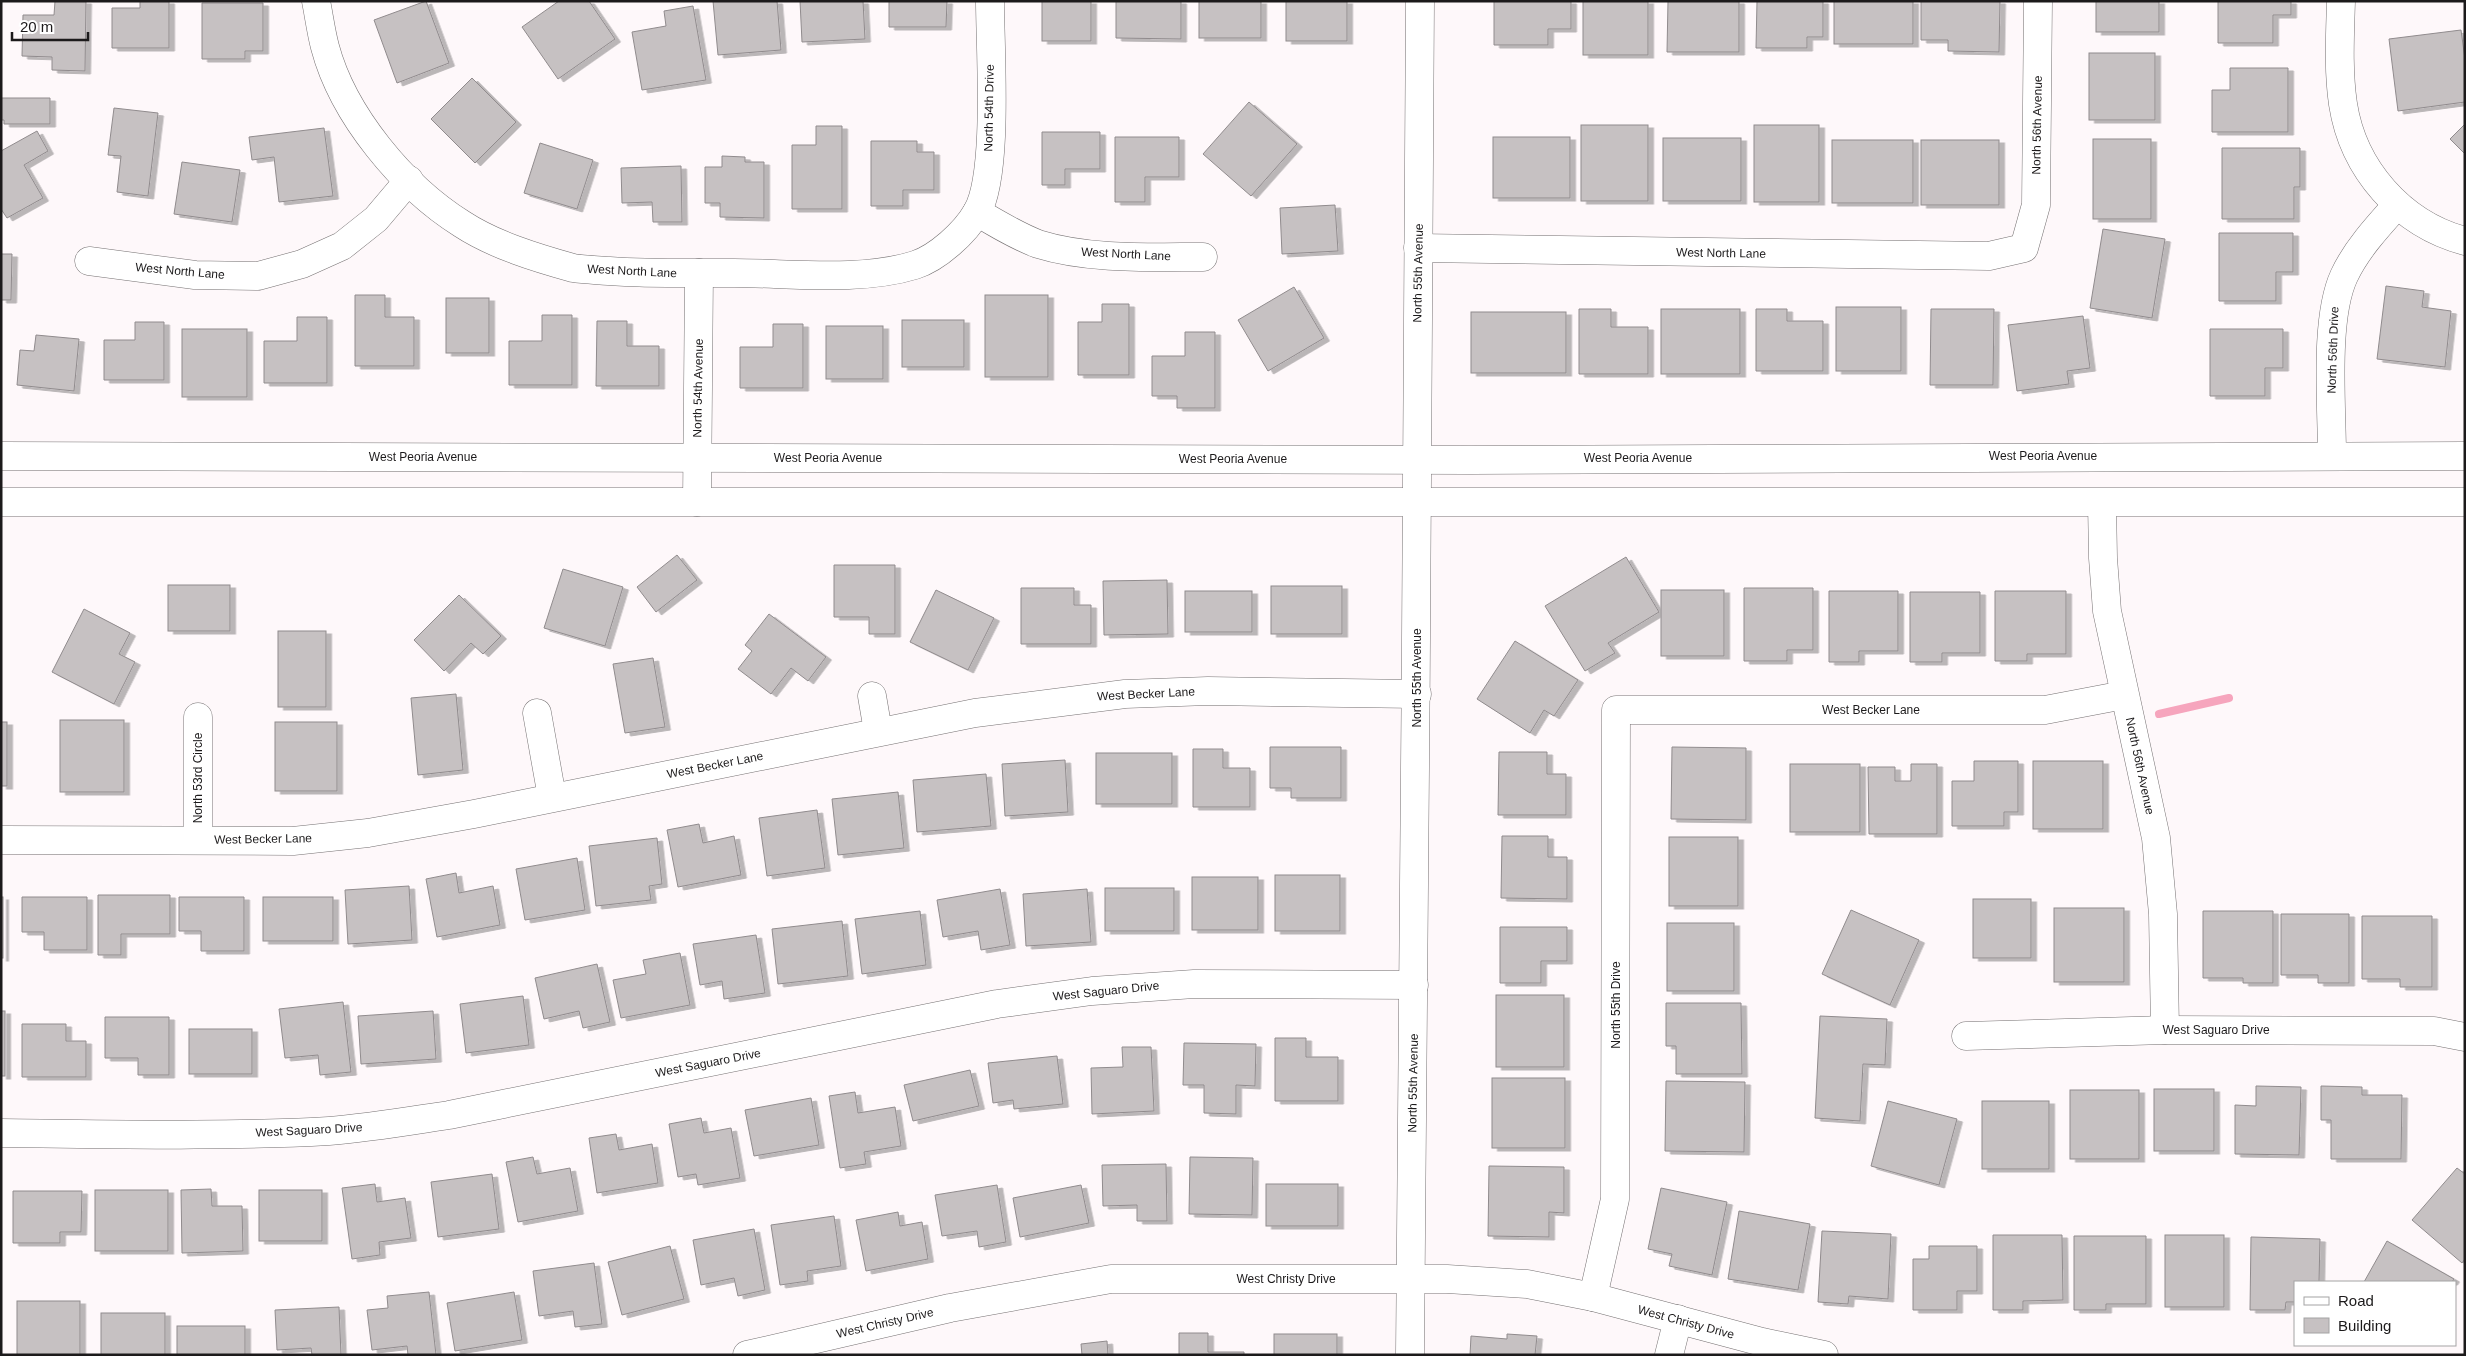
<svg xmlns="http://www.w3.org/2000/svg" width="2466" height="1356" viewBox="0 0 2466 1356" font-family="Helvetica,sans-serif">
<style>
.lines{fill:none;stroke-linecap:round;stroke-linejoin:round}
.stream{stroke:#f6a5bd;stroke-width:8}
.building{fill:#c6c1c2;stroke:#908b8d;filter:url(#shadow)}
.minor-casing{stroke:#757172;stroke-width:29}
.tertiary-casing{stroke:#757172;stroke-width:29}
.secondary-casing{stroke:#757172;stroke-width:29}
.minor{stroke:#fff;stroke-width:28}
.tertiary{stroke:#fff;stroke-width:28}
.secondary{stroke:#fff;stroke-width:28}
.labels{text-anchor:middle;stroke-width:4;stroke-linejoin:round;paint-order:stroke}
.street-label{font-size:12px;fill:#1c1a1b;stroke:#fff}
</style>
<defs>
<filter id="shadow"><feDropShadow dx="5.5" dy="3" stdDeviation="0" flood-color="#0004"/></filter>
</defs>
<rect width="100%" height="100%" fill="#fef8fa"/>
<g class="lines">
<polyline class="stream" points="2159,714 2229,698"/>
</g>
<g class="building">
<polygon points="55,1 86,1 85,71 52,70 52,57 22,56 23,15 54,15"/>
<polygon points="140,1 169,1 169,48 112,48 112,8 140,8"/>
<polygon points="426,1 449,63 397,83 374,20"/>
<polygon points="559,1 589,1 615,39 558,79 522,27"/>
<polygon points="713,1 777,1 781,50 718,55"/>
<polygon points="800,1 863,1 865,39 802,42"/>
<polygon points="889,1 947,1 946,27 889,27"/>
<rect x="1042" y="1" width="49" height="40"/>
<polygon points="1116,1 1181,1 1181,39 1116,38"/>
<rect x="1199" y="1" width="62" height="37"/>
<rect x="1286" y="1" width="61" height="40"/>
<polygon points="1494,1 1571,1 1571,29 1548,29 1548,45 1494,45"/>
<rect x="1583" y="1" width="65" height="54"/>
<polygon points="1668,1 1739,1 1739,52 1667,52"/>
<polygon points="1757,1 1823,1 1823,37 1807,37 1807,48 1756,48"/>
<rect x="1834" y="1" width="79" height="43"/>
<polygon points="1921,1 2000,1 1999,52 1948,51 1948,40 1921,40"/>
<rect x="2096" y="1" width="63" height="31"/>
<polygon points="2218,1 2291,1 2291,15 2273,15 2273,43 2218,43"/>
<polygon points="202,3 263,3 263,51 245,51 245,59 202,59"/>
<polygon points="693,6 706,80 642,90 632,32 666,26 664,11"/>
<polygon points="2461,30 2465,59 2465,102 2398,111 2389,39"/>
<rect x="2089" y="53" width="66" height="67"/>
<polygon points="2230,68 2288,68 2288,132 2212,132 2212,90 2230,90"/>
<polygon points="472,78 516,122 475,163 431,119"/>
<polygon points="1,98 50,98 50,124 4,124 4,120 1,120"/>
<polygon points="1249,102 1297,144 1251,196 1203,154"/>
<polygon points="114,108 158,113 148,196 117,192 121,156 108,155"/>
<polygon points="2465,124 2465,154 2450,139"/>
<rect x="1581" y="125" width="67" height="76"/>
<rect x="1754" y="125" width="65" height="77"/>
<polygon points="816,126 842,126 842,209 792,209 792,145 816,145"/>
<polygon points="324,128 333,196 279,202 274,157 252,160 249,137"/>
<polygon points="37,131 48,151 24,165 43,198 7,218 1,209 1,151"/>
<polygon points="1042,132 1100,132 1100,169 1065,169 1065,185 1042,185"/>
<polygon points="1115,137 1179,137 1179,177 1145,177 1145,202 1115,202"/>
<rect x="1493" y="137" width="77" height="61"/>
<rect x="1663" y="138" width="78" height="63"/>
<rect x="2093" y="139" width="58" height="80"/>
<rect x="1832" y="140" width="81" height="63"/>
<rect x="1921" y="140" width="78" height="65"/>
<polygon points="871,141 917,141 917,152 934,152 934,190 903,190 903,206 871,206"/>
<polygon points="540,143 593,160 577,209 524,193"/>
<polygon points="2222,148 2300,148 2300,187 2294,187 2294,219 2222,219"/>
<polygon points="722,156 745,157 745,162 764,162 764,218 720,217 720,203 705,203 705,167 722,167"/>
<polygon points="182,162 240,170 232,222 174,214"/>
<polygon points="681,166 682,222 653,222 652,202 622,203 621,168"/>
<polygon points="1335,205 1338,251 1282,254 1280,208"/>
<polygon points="2103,229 2165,239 2152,318 2090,308"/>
<polygon points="2219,233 2293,233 2293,272 2276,272 2276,301 2219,301"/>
<polygon points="1,254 12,254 11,300 1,300"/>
<polygon points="2386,286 2424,291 2422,307 2451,311 2445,367 2377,359"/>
<polygon points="1294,287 1324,338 1268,371 1238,320"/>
<polygon points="355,295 385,295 385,317 414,317 414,366 355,366"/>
<rect x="985" y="295" width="63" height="82"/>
<rect x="446" y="298" width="43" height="55"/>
<polygon points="1102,304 1129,304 1129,375 1078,375 1078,322 1102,322"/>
<rect x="1836" y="307" width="65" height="64"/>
<polygon points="1579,309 1611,309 1611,327 1648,327 1648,374 1579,374"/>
<rect x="1661" y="309" width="79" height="65"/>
<polygon points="1756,309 1787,309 1787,321 1823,321 1823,371 1756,371"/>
<polygon points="1931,309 1994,309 1993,385 1930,385"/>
<rect x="1471" y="312" width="95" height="61"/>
<polygon points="542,315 572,315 572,385 509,385 509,341 542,341"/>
<polygon points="2083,316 2090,368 2067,371 2069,384 2017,391 2008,325"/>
<polygon points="297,317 327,317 327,383 264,383 264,341 297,341"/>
<rect x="902" y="320" width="62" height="47"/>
<polygon points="597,321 627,321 627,346 659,346 659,386 596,386"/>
<polygon points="135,322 164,322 164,380 104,380 104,340 135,340"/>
<polygon points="773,324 803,324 803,388 740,388 740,347 773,347"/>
<rect x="826" y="326" width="57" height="53"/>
<rect x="182" y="329" width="65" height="68"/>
<polygon points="2210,329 2283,329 2283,368 2265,368 2265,396 2210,396"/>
<polygon points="1185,332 1215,332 1215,408 1177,408 1177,396 1152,396 1152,356 1185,356"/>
<polygon points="36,335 79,339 74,391 17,385 20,350 34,351"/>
<polygon points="677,555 697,580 656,612 637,587"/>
<polygon points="1626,557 1659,612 1608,643 1615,653 1585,671 1545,606"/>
<polygon points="834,565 895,565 895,634 869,634 869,617 834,617"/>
<polygon points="563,569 623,587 605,646 544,628"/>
<polygon points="1167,580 1168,634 1104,635 1103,581"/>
<rect x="168" y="585" width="62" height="46"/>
<rect x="1271" y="586" width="71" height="48"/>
<polygon points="1021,588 1074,588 1074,605 1091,605 1091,644 1021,644"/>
<polygon points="1744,588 1813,588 1813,650 1787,650 1787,661 1744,661"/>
<polygon points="936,590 994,618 968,670 910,642"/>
<rect x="1661" y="590" width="63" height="66"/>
<rect x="1185" y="591" width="67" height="41"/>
<polygon points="1829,591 1898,591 1898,651 1859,651 1859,662 1829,662"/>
<polygon points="1995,591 2066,591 2066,654 2027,654 2027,661 1995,661"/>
<polygon points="1910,592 1980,592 1980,653 1942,653 1942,662 1910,662"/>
<polygon points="459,595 501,636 483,654 471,643 444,671 414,640"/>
<polygon points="84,609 130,633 119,654 135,662 114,704 52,672"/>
<polygon points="769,614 826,657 808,681 791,668 771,694 738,669 752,651 745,645"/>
<rect x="278" y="631" width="48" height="76"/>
<polygon points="1515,641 1578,680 1554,716 1544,710 1530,733 1477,699"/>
<polygon points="653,658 665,727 625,733 613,664"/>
<polygon points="456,694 463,770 418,775 411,698"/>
<rect x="60" y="720" width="64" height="72"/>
<rect x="1" y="722" width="6" height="64"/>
<rect x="275" y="722" width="62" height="69"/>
<polygon points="1270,747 1341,747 1341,798 1291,798 1291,788 1270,788"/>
<polygon points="1672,747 1746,748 1746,820 1671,819"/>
<polygon points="1193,749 1223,749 1223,768 1250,768 1250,807 1193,807"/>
<polygon points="1499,752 1547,752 1547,774 1566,774 1566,815 1498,815"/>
<rect x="1096" y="753" width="76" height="51"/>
<polygon points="1065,760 1068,812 1005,816 1002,764"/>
<polygon points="1974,761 2018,761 2018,812 2004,812 2004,826 1952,826 1952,781 1974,781"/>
<rect x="2033" y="761" width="70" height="68"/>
<rect x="1790" y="764" width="70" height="68"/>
<polygon points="1911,764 1937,764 1937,834 1869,834 1868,767 1895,767 1895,781 1911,781"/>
<polygon points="986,774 991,826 917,832 913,780"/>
<polygon points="898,792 904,848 838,855 832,799"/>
<polygon points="817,810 825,868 767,876 759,818"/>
<polygon points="699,824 703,843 734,836 741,875 678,887 667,830"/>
<polygon points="1502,836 1548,836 1548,857 1567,857 1567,899 1501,898"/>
<rect x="1669" y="837" width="69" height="69"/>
<polygon points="657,838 662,884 649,886 651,900 596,906 589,846"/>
<polygon points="577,858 585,910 525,920 516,869"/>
<polygon points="456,873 459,893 493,886 500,925 437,937 426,879"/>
<rect x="1275" y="875" width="65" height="56"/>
<rect x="1192" y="877" width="66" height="53"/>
<polygon points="409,886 412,940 348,944 345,890"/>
<rect x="1105" y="888" width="69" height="43"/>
<polygon points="1000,889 1010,945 981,950 978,931 943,937 937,900"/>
<polygon points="1087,889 1091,942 1026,946 1023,894"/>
<polygon points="98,895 170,895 170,934 121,934 121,955 98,955"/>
<rect x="1" y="897" width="2" height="61"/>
<polygon points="22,897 87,897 87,950 44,950 44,932 22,932"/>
<polygon points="179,897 244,897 244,951 201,951 201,931 179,931"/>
<rect x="263" y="897" width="70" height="44"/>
<rect x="1973" y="899" width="58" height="59"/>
<rect x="2054" y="908" width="70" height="74"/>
<polygon points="1851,910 1919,940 1890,1005 1822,974"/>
<polygon points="920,911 926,965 862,974 855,919"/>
<polygon points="2203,911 2273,911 2273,983 2243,983 2243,978 2203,978"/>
<polygon points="2281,914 2349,914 2349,983 2318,983 2318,975 2281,975"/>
<polygon points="2362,916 2432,916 2432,987 2400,987 2400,979 2362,979"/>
<polygon points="842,921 848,976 778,984 772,929"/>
<rect x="1667" y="923" width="67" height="68"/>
<polygon points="1500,927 1567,927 1567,961 1541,961 1541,983 1500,983"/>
<polygon points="756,935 765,993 724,999 722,981 700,985 693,944"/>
<polygon points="680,953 690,1005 621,1018 613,980 646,974 643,960"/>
<polygon points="597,964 610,1022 583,1028 579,1011 544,1019 535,978"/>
<rect x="1496" y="995" width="68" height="72"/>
<polygon points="523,996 529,1045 466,1053 460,1004"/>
<polygon points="343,1002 351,1072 320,1075 318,1055 285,1058 279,1009"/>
<polygon points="1666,1003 1741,1003 1742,1074 1676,1074 1676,1046 1666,1046"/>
<rect x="1" y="1011" width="4" height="65"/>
<polygon points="433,1011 436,1059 361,1064 358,1016"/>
<polygon points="1820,1016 1887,1019 1885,1065 1863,1064 1860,1121 1815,1118"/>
<polygon points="105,1017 169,1017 169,1075 138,1075 138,1058 105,1058"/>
<polygon points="22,1024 66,1024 66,1041 86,1041 86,1077 22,1077"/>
<rect x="189" y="1029" width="63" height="45"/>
<polygon points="1275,1038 1306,1038 1306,1057 1338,1057 1338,1101 1275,1101"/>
<polygon points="1184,1043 1256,1044 1255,1086 1236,1085 1236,1114 1204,1113 1204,1085 1183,1085"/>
<polygon points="1122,1047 1151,1047 1154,1111 1092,1114 1091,1068 1123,1067"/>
<polygon points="1057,1056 1063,1104 1014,1109 1013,1100 993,1103 988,1063"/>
<polygon points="970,1070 979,1106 913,1121 904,1085"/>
<rect x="1492" y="1078" width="73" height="70"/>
<polygon points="1666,1081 1745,1082 1744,1152 1665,1151"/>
<polygon points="2256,1086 2301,1087 2299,1155 2235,1154 2235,1105 2256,1106"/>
<polygon points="2321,1086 2362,1087 2362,1095 2402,1095 2401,1159 2331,1159 2331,1120 2321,1120"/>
<rect x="2154" y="1089" width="60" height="62"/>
<rect x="2070" y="1090" width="69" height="69"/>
<polygon points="855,1092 858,1113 895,1107 901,1146 864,1152 866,1164 840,1168 829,1096"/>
<polygon points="811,1098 819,1145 754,1156 745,1110"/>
<polygon points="1888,1101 1957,1119 1939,1185 1871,1166"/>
<rect x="1982" y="1101" width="67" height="68"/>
<polygon points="701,1118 704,1133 731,1128 740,1178 698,1185 696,1174 678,1177 669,1124"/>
<polygon points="616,1134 619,1150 652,1144 658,1183 597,1193 589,1138"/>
<polygon points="533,1157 537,1174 570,1168 578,1211 518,1222 506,1162"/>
<polygon points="1190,1157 1253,1158 1252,1215 1189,1214"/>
<polygon points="1166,1164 1167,1221 1137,1221 1137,1205 1103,1206 1102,1165"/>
<polygon points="1489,1166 1564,1167 1564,1213 1549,1212 1549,1237 1488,1236"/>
<polygon points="2457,1168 2465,1174 2465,1259 2462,1263 2412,1220"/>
<polygon points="492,1174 499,1229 438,1237 431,1182"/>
<polygon points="375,1184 377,1202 405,1198 411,1238 379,1242 380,1255 352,1259 342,1188"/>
<rect x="1266" y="1184" width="72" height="42"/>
<polygon points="997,1185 1006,1242 979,1247 977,1231 942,1236 935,1195"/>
<polygon points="1081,1185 1089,1223 1020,1237 1013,1198"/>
<polygon points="1661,1188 1727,1202 1712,1275 1669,1266 1672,1254 1648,1249"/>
<polygon points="211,1189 212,1206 242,1206 243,1251 182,1253 181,1190"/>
<rect x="95" y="1190" width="73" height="61"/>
<rect x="259" y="1190" width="63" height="51"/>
<polygon points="13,1191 82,1191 81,1232 60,1232 60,1243 13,1243"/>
<polygon points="1739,1211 1810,1224 1798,1290 1728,1279"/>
<polygon points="898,1212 900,1226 922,1222 928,1259 866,1271 856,1220"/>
<polygon points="834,1216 841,1266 807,1271 808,1281 780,1285 771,1225"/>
<polygon points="754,1229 765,1290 738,1296 734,1278 701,1285 693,1240"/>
<polygon points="1822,1231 1891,1234 1888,1299 1849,1296 1848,1304 1818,1302"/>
<polygon points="1993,1235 2062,1235 2063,1300 2023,1301 2023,1310 1993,1310"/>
<rect x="2165" y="1235" width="59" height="72"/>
<polygon points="2074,1236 2146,1236 2146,1304 2106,1304 2106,1310 2074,1310"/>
<polygon points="2251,1237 2320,1239 2319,1282 2295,1282 2295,1302 2286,1302 2285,1310 2250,1310"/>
<polygon points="2387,1241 2454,1279 2452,1282 2364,1282"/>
<polygon points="670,1246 684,1299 622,1315 608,1262"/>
<polygon points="1929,1246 1977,1246 1977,1291 1957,1291 1957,1310 1913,1310 1913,1259 1929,1259"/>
<polygon points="594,1263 602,1324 575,1327 573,1311 539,1316 533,1271"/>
<polygon points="429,1292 436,1355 408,1355 407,1346 372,1350 367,1310 388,1308 387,1296"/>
<polygon points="514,1292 522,1340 455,1351 447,1303"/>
<rect x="17" y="1301" width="63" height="54"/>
<polygon points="339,1307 341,1355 312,1355 311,1348 277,1350 275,1310"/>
<rect x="101" y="1313" width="64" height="42"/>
<rect x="177" y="1326" width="68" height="29"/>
<polygon points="1179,1333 1208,1333 1208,1352 1244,1352 1244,1355 1179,1355"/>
<rect x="1274" y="1334" width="63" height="21"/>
<polygon points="1507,1334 1537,1336 1535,1355 1470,1355 1471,1336 1507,1339"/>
<polygon points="1107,1341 1108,1355 1082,1355 1081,1344"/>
</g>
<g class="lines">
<g class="minor-casing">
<g id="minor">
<path d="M316 1C319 16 321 32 325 47 343 115 403 187 462 224 494 245 537 258 573 268 585 270 598 270 609 271 651 274 692 273 734 273 791 273 860 282 915 265 937 258 965 233 977 212 999 174 990 49 990 1"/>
<path d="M2341 1C2340 35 2338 70 2343 104 2353 169 2401 224 2465 241"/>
<path d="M977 212C997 224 1017 236 1038 244 1089 260 1151 257 1203 257"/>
<polyline points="1418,248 1989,256 2024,248 2036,205 2038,1"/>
<polyline points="89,261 195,275 258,276 302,264 342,246 376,219 409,180"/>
<path d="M2332 455C2332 406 2324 319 2344 276 2356 250 2378 226 2397 205"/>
<polyline points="697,502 699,273"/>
<polyline points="2102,503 2103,558 2107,611 2156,838 2163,914 2165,1030"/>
<polyline points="872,696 878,731"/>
<polyline points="537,713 552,797"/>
<polyline points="1,840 293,841 368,833 474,814 975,713 1125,694 1208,691 1417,694"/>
<polyline points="198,840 198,717"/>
<polyline points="1966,1036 2165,1030 2434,1031 2465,1037"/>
<path d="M1 1133C110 1134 220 1137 329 1131 369 1128 409 1121 449 1115L997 1004 1092 991 1194 984 1414 985"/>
<polyline points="1593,1297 1615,1199 1616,710 2045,710 2124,695"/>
<polyline points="747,1355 950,1308 1111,1279 1447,1279 1527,1284 1593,1297 1762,1342 1824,1355"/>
<polyline points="1669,1355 1678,1319"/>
</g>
</g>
<g class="tertiary-casing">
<path id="tertiary" d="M1410 1355C1416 904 1416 452 1420 1"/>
</g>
<g class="secondary-casing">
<g id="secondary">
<polyline points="1,456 1471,460 2465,456"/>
<polyline points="1,502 2465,502"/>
</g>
</g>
<use href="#minor" class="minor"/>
<use href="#tertiary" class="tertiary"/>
<use href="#secondary" class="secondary"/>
</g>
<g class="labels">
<g class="street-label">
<text transform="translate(989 108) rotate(-89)" y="4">North 54th Drive</text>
<text transform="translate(2037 125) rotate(-89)" y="4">North 56th Avenue</text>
<text transform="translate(1721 253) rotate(1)" y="4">West North Lane</text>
<text transform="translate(1126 254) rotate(3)" y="4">West North Lane</text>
<text transform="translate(180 271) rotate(5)" y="4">West North Lane</text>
<text transform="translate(632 271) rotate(3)" y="4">West North Lane</text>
<text transform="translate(1418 273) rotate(-89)" y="4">North 55th Avenue</text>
<text transform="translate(2333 350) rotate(-88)" y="4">North 56th Drive</text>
<text transform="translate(698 388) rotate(-89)" y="4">North 54th Avenue</text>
<text x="2043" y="460">West Peoria Avenue</text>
<text x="423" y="461">West Peoria Avenue</text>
<text x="828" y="462">West Peoria Avenue</text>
<text x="1638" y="462">West Peoria Avenue</text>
<text x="1233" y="463">West Peoria Avenue</text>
<text transform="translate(1417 678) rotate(-90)" y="4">North 55th Avenue</text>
<text transform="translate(1146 694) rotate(-3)" y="4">West Becker Lane</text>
<text x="1871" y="714">West Becker Lane</text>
<text transform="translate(715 765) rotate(-11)" y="4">West Becker Lane</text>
<text transform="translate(2140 766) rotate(78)" y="4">North 56th Avenue</text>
<text transform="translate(198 778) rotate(-90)" y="4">North 53rd Circle</text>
<text transform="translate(263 839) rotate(-1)" y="4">West Becker Lane</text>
<text transform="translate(1106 991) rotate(-6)" y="4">West Saguaro Drive</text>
<text transform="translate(1616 1005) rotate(-90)" y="4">North 55th Drive</text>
<text x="2216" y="1034">West Saguaro Drive</text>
<text transform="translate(708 1063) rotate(-11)" y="4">West Saguaro Drive</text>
<text transform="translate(1413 1083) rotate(-89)" y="4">North 55th Avenue</text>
<text transform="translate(309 1130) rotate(-3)" y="4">West Saguaro Drive</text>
<text x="1286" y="1283">West Christy Drive</text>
<text transform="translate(1686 1322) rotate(15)" y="4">West Christy Drive</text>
<text transform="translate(885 1323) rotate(-13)" y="4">West Christy Drive</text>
</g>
</g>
<rect width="2466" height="1356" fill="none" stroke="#1c1a1b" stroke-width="5"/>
<rect x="2294" y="1281" width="162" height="65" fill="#ffffff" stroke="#a4a3a4"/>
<rect x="2304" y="1297" width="25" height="8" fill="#ffffff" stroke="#a4a3a4"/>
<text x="2338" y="1306" font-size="15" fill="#1c1a1b">Road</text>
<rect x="2304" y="1318" width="25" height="15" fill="#c6c1c2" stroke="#a4a3a4"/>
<text x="2338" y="1331" font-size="15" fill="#1c1a1b">Building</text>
<path d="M12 32v8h76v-8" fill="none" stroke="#1c1a1b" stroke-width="2.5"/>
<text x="20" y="32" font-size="15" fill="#1c1a1b" stroke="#ffffff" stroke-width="4" paint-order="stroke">20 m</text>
</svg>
